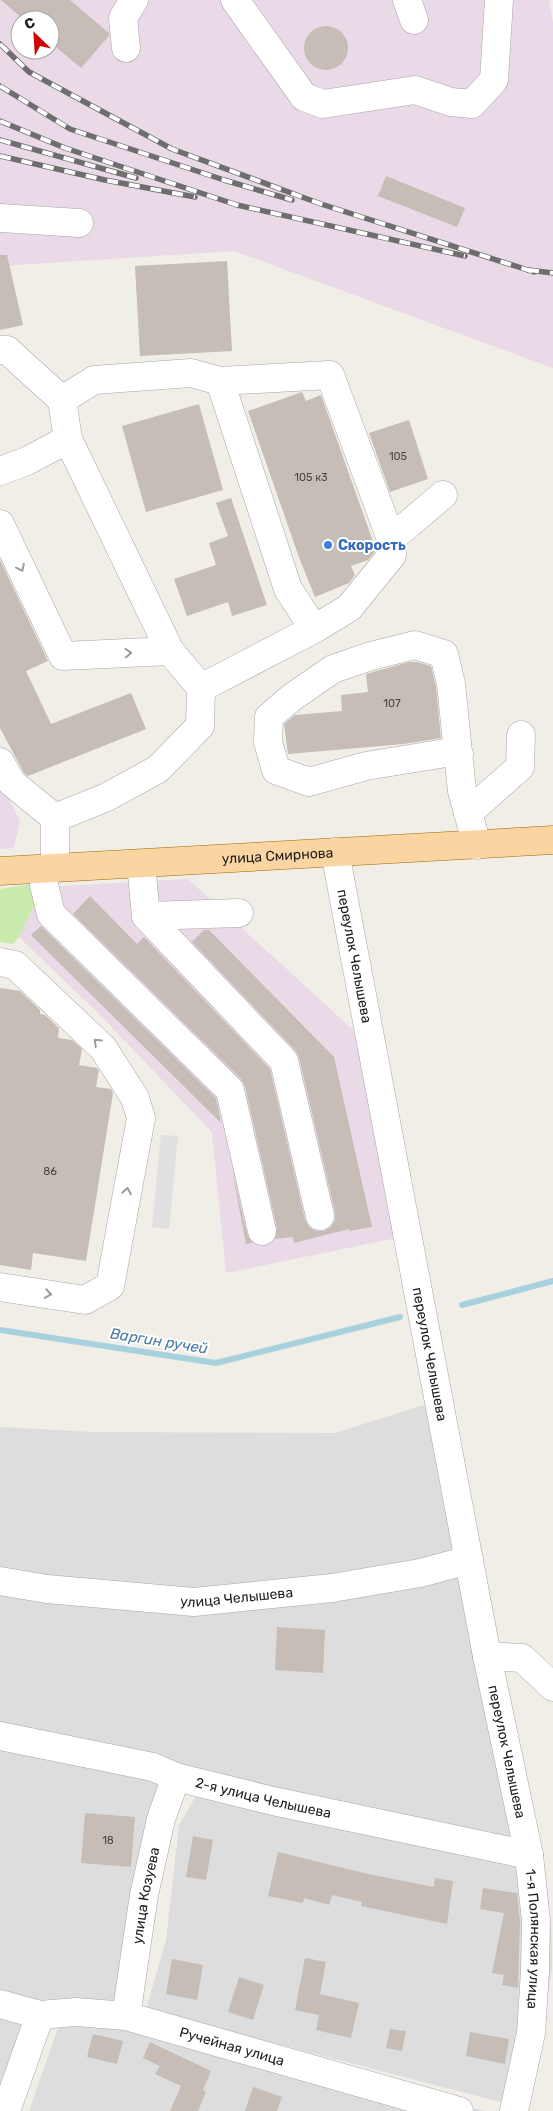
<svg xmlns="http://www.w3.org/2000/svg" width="553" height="2111" viewBox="0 0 553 2111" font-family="Rubik,sans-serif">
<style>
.residential{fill:#dedddd}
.industrial{fill:#ead9e6;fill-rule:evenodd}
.grass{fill:#cbeaad}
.parking{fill:#e0e0e0}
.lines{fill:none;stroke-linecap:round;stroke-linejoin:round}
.stream{stroke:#a8d1de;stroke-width:6}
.building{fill:#c5bdb6}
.minor-casing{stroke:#a7a7a7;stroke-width:29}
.major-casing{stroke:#9b6901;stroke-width:29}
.minor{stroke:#fff;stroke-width:28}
.major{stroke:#fbd5a1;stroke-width:28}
.rail-casing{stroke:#6e6e6e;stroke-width:5.5}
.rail{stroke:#fff;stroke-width:4;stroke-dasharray:11;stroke-linecap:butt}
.oneway{stroke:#9b9b9b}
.shop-dot{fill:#3f7fe0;stroke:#fff;stroke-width:2}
.labels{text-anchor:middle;stroke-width:4;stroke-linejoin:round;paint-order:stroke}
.number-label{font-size:11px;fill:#494746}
.shop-label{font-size:14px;font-weight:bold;fill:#366cbe;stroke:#fff;text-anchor:start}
.street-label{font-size:14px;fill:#202020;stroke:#fff}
.water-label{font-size:15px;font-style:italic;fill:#4979a8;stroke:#fff}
</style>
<rect width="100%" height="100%" fill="#f1ede7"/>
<g class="residential">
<polygon points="440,1400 470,1550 335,1582 202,1594 0,1576 0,1427 92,1432 335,1433"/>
<polygon points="475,1567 535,1849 0,1729 0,1587 196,1610"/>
<polygon points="0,1743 163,1773 166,1824 134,2005 67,2004 0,1998"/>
<polygon points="199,1791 545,1865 552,1940 552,1969 542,2027 520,2107 146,2010 166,1940 179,1825"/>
<polygon points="0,2010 41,2025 0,2111"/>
<polygon points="138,2021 485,2111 29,2111 60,2022"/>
</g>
<g class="industrial">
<path d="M0 0H549L553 23V368L234 251 0 266ZM20 20H50V50H20Z"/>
<polygon points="0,782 20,821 14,848 0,849"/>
<polygon points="188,879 374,1049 411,1235 226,1273 212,1132 100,1015 19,937 43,887"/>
</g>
<polygon class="grass" points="39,883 43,887 19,937 13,944 0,942 0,889"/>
<polygon class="parking" points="161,1135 178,1136 169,1229 152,1227"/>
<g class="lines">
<g class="stream">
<polyline points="462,1305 553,1281"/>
<polyline points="0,1330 216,1363 400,1317"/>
</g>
</g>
<g class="building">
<polygon points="1,0 70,0 109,33 109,36 81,68 50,42 50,20 24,20"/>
<circle cx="326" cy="48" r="22"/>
<polygon points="386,176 465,208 457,227 378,196"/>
<polygon points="0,255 7,255 23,325 0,330"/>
<polygon points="227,261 232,351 140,356 135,266"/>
<polygon points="302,392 306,401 321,395 376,550 368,560 351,566 355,575 349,583 315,597 300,560 248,411"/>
<polygon points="199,404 223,490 146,512 122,426"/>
<polygon points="409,420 428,479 390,492 369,433"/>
<polygon points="231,498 267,605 232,616 228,602 187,616 174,579 216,565 209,543 228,536 216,503"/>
<polygon points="0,560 48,661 26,671 51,724 131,693 146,729 28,776 24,773 0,728"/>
<polygon points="409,662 417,662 431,666 436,687 441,738 404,744 288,754 284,724 295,715 342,711 341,695 368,692 366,674"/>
<polygon points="90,896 137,944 144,937 270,1069 305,1220 309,1227 316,1231 324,1231 331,1227 335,1220 335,1212 299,1057 295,1050 192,942 204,930 209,930 334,1057 372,1227 349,1231 349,1229 294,1243 293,1237 275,1239 277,1228 245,1086 241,1079 73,914"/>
<polygon points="41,926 216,1098 221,1123 31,935"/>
<polygon points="0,988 20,991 40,1010 40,1014 45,1015 59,1028 58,1038 72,1040 82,1049 79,1065 97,1068 99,1070 96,1087 111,1089 113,1093 86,1261 33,1253 31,1270 0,1265"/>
<polygon points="232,1170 247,1234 252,1243 246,1244"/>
<polygon points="277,1627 325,1630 323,1673 275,1670"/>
<polygon points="85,1813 135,1817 131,1867 81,1863"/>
<polygon points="193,1836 213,1840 206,1880 186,1877"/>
<polygon points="278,1852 368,1874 434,1887 435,1878 453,1881 447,1924 361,1906 362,1902 332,1895 329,1905 304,1898 303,1903 268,1896"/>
<polygon points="483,1888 517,1893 520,1922 518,1988 502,1985 504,1975 492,1973 504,1913 480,1909"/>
<polygon points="305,1958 326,1962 320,1994 359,2003 351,2038 316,2030 319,2015 295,2010"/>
<polygon points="172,1959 203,1965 197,2000 166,1994"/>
<polygon points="239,1977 264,1985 253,2020 228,2012"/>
<polygon points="390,2029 406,2031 402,2051 386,2048"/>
<polygon points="470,2032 509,2039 505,2064 466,2056"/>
<polygon points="93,2034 123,2041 117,2064 87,2057"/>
<polygon points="150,2042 211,2071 203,2090 206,2092 198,2111 170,2111 181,2086 155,2074 160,2066 143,2058"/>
<polygon points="253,2087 282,2097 277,2111 245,2111"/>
</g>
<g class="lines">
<g class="minor-casing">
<g id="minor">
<polyline points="235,0 304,97 323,104 415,90 451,102 472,104 494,80 499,0"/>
<polyline points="407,0 414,20"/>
<polyline points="126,48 123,18 134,0"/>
<polyline points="0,218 79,223"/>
<polyline points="0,350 7,350 62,400"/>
<polyline points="0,471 27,461 68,439"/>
<polyline points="0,524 63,656 170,651"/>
<polyline points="391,539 443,495"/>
<polyline points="201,688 314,629 349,608 392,555 391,539 330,375 220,381"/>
<polyline points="459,754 446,753 366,766 309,782 276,770 268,742 269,717 291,698 333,669 371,656 415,645 444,654 451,684 462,791 477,845"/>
<polyline points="0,762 12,783 55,818 55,868"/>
<polyline points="468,813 520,767 521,735"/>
<polyline points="55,818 107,797 158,769 200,726 201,688 170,651 68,439 62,400 94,380 191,373 220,381 288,589 314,629"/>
<path id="s1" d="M335 852 487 1656 529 1855 536 1921 535 1971 531 2033 514 2111"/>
<polyline points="141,864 146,916 284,1061 320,1216"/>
<polyline points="43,869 44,885 51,914 230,1090 262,1231"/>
<polyline points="146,916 239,913"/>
<polyline points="0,962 15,965 103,1048 135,1098 141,1118 110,1286 85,1300 0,1287"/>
<path id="s2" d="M0 1581 47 1589 194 1602 332 1588 420 1573 469 1560"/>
<polyline points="487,1656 522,1658 553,1687"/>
<path id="s3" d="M0 1736 153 1767 176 1777 273 1801 529 1855"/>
<path id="s4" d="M0 2004 40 2015 76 2012 126 2016 459 2111"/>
<path id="s5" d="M126 2016 144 1895 161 1819 176 1777"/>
<polyline points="6,2111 40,2015"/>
</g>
</g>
<g class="major-casing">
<g id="major">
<path id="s6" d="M0 871 553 840"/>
</g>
</g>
<use href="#minor" class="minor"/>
<use href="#major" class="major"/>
<g class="rail-casing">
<g id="rail">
<polyline points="0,44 29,72 172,149 321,204 534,272"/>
<polyline points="0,86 70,129 224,180 292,200"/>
<polyline points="0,121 65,148 237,205 465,256"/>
<polyline points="0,140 136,178"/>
<polyline points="0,156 105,180 195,197"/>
<polyline points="528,270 553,273"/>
</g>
</g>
<use href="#rail" class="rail"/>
</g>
<defs><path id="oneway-chevron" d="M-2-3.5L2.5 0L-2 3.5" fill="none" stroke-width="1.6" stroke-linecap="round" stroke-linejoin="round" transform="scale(1.25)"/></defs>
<g class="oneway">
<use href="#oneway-chevron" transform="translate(21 568) rotate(64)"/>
<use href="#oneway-chevron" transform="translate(128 653) rotate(-2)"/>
<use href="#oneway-chevron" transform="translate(97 1042) rotate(-136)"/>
<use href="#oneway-chevron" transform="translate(127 1191) rotate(-80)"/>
<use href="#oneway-chevron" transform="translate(48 1294) rotate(9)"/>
</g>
<circle class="shop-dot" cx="328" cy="545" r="5"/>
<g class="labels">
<g class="number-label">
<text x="398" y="460">105</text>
<text x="311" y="481">105 к3</text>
<text x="392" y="707">107</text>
<text x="50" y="1175">86</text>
<text x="108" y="1844">18</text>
</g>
<g class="shop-label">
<text x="338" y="550">Скорость</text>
</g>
<g class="street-label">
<text dy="5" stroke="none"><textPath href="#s6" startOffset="278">улица Смирнова</textPath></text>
<text dy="5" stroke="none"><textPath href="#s1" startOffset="106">переулок Челышева</textPath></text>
<text dy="5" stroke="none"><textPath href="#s1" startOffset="511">переулок Челышева</textPath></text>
<text dy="5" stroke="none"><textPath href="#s2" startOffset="238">улица Челышева</textPath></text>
<text dy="5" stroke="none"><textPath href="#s1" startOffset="916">переулок Челышева</textPath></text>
<text dy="5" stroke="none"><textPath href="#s3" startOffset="271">2-я улица Челышева</textPath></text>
<text dy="5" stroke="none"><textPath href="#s5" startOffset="122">улица Козуева</textPath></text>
<text dy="5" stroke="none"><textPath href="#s1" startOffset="1106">1-я Полянская улица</textPath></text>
<text dy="5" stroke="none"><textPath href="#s4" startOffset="238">Ручейная улица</textPath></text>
</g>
<g class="water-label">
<text transform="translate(159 1341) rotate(9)" y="5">Варгин ручей</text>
</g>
</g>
<g transform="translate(35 35) rotate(335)"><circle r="24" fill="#ffffff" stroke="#a6a6a6"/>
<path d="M0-4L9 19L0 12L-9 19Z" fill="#cf0301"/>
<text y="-8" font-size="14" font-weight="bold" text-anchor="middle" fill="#202020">С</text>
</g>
</svg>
